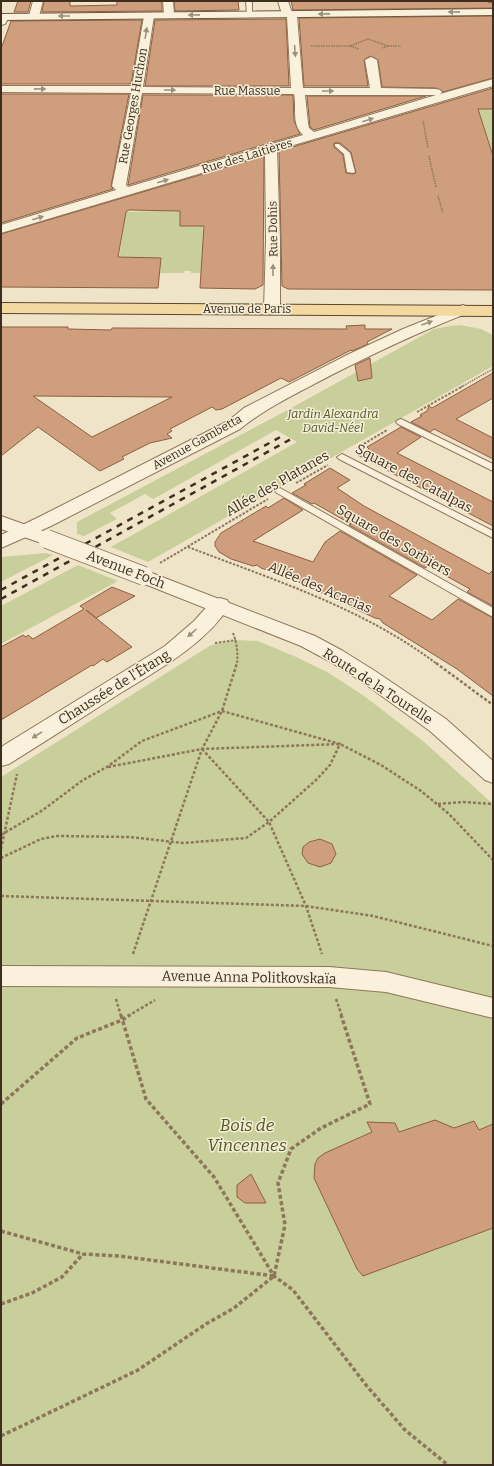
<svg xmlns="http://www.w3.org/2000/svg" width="494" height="1466" viewBox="0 0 494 1466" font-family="Bitter,serif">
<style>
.green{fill:#c9cf9b}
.building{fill:#cf9f7d;stroke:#8d5f41;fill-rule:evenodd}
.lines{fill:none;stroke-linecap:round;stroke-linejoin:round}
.service-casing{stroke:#8d765c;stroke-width:2}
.pedestrian-casing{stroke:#8d765c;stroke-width:2}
.minor-casing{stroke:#8d765c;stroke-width:2}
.tertiary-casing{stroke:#8d765c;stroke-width:2}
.secondary-casing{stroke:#6f573f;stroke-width:2}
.primary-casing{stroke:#5b4430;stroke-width:2}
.path-far3{stroke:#8d765c;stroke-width:1.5;stroke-dasharray:1.5 1;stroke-linecap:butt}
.path-far2{stroke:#8d765c;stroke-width:2;stroke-dasharray:2.5 1.5;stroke-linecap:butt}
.path-far1{stroke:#8d765c;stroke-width:2.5;stroke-dasharray:3 2;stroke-linecap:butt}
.path{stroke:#8d765c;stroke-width:3.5;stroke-dasharray:4 2.5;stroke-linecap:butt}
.service{fill:#faf1dc;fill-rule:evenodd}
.pedestrian{fill:#faf1dc;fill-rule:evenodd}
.minor{fill:#faf1dc;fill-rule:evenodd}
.tertiary{fill:#faf1dc;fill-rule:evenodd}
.secondary{fill:#faf1dc;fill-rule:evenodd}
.primary{fill:#f3d9a0;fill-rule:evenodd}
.rail{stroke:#3d2e20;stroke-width:2.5;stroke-dasharray:6 6;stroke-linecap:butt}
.tertiary-bridge-casing{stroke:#8d765c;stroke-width:20;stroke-linecap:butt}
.tertiary-bridge{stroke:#faf1dc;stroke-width:18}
.oneway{fill:#9c907e}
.labels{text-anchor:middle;stroke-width:3;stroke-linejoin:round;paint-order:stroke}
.far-street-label{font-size:12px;fill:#3d2e20;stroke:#f7eed8}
.far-park-label{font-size:12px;font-style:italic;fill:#4d5a26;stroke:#f7eed8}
.street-label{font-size:14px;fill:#3d2e20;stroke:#f7eed8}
.near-park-label{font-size:17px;font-style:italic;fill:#4d5a26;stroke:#f7eed8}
</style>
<rect width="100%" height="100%" fill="#f0e4c8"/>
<g class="green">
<polygon points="477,109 493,109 493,155 453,154 453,137 487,137"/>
<polygon points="171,199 203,216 203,237 234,237 206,273 191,273 191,271 184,271 184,273 160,273 161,260 119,258 126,212 157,211"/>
<polygon points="460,325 481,329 493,335 493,366 148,562 111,547 297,442 276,430 157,497 153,499 145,494 110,513 117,519 84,536 77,534 77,522 293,407 434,329 450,326"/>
<polygon points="46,553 53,555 1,582 1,557"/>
<polygon points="78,565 118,581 1,644 1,606"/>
<polygon points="236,640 258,641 294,656 329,673 364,696 423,741 493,804 493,1465 1,1465 1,777 211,645"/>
</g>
<g class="building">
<polygon points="18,1 31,1 28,12 14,12"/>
<polygon points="44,1 70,1 70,6 117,5 117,1 162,1 162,11 42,12"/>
<polygon points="174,1 238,1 239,10 175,11"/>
<polygon points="291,1 489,1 489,3 493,2 493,8 293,10"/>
<polygon points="493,16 493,78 443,92 436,88 382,87 378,60 370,56 364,60 368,86 304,86 299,18"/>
<polygon points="286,19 289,86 145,86 155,20"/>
<polygon points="142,20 131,84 1,84 1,49 11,21"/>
<path d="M493 88V109H478L493 156V290L288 289 282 286 279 151ZM334 143H340L351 152 356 173 353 174 346 173 343 155 334 147Z"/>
<polygon points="1,94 129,94 111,186 113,189 1,223"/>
<polygon points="143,95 293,95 294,121 300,134 128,185"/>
<polygon points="307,96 426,96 314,130 310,127"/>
<polygon points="264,156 263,285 255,289 200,288 204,226 180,226 180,211 129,210 126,212 118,257 161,258 158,288 1,287 1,234"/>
<path d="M365 325V329H392L367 342 368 344 352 351 351 350 289 382 281 378 222 409 216 410 212 407 170 429 172 431 167 434 172 438 150 443 122 457 124 459 100 471 38 427 1 456V327H68V329L111 330 112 328H118L347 329 346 326ZM33 396 172 397 92 437Z"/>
<polygon points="370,358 372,378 358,381 355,365"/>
<polygon points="493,373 493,398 456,419 493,438 493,459 434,429 430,432 411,422 422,416 420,415 427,411 429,406 432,408"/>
<polygon points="401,427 421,437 397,453 493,502 493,526 358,455 369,449 367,447"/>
<polygon points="330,468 350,480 337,488 364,506 489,574 493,570 493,606 467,592 470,589 428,566 425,568 349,525 351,524 314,503 312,504 292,493 306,485 304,484"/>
<polygon points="284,498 303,510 253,541 313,562 325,542 340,531 417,575 389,596 432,620 458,599 493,618 493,696 457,669 383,623 380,619 375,618 294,580 261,568 257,565 253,566 231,559 219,552 215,546 215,542 221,533 266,506 268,508"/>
<polygon points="112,587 135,596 96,618 86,610 132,647 107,662 103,659 93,666 92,665 1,720 1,647 23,635 26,637 28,635 33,639 84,609 80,606"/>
<polygon points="320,839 332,844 336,854 331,863 320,867 308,863 302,854 303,847 309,842"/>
<polygon points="435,1120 454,1128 474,1121 479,1130 493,1124 493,1228 363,1276 357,1269 314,1178 315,1164 318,1158 325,1153 372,1132 367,1122 395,1123 399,1132"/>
<polygon points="251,1174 266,1203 245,1203 237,1197 237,1185"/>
</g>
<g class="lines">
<g class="service-casing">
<g id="service">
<polygon points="246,1 252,1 252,15 247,14"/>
<polygon points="335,144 339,144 350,153 355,172 353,173 347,172 344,154 335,146"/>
<polygon points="401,419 493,464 493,471 398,424 396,422 398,420"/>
<polygon points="342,454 493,531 493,538 339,459 337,457"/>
<polygon points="280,488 493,608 493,617 277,493 275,491"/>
</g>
</g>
<g class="pedestrian-casing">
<polygon id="pedestrian" points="1,966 329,967 386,972 493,998 493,1018 386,992 329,987 1,986"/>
</g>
<g class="minor-casing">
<g id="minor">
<polygon points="33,1 43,1 39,16 34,19 29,16"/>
<polygon points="163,1 173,1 174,15 173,17 169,18 164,15"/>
<path d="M278 1H288L291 10 297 16 303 88H370L365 60 371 57 377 60 381 88 436 89 440 90 442 92 440 94 493 79V86L277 150 280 240V309L277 312 272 314 267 312 264 309 266 240 265 154 1 233V225L116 190 112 186 131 93 1 92V86H132L144 16 149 13 154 16 143 87 291 88 287 17 281 11ZM142 93 294 94C297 108 291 124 303 135L128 187 126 185ZM305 95H436L314 132 309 128 308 123Z"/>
<polygon points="4,14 9,17 5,24 1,25 1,15"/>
<path d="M463 305 468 307 471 310 468 313C416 333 366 357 316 383 290 397 263 410 240 429L51 526 1 548V535L37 518 228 421 244 408 349 354 403 329Z"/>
<path d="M220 598 227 600 230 605C206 644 158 670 119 694 83 717 46 741 9 764L1 766V747L165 646 194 621 213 600Z"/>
</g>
</g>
<g class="tertiary-casing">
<g id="tertiary">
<polygon points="1,516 54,535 56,539 54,543 47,545 1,529"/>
<polygon points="144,570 315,636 343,651 375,671 446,719 493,761 493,783 485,780 430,731 361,681 329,661 301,646 137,581 134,576 137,571"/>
</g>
</g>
<g class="secondary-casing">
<polygon id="secondary" points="493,9 493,15 1,20 1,14"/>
</g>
<g class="primary-casing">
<polygon id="primary" points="1,303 493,306 493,316 1,313"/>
</g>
<g class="path-far3">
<polyline points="311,46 350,46 368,39 388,46 382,48"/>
<polyline points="350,46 359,49"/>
<polyline points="388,46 401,46"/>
<polyline points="423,121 428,148"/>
<polyline points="429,156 436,187"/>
<polyline points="438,196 443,213"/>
<polyline points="461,387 493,369"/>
</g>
<g class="path-far2">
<polyline points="417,412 463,386"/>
<polyline points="357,448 387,430"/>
<polyline points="296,483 328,465"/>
<path d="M188 547C274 580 363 608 437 664"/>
<polyline points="160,563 268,499"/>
<path d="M233 633C237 643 238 653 237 664"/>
<polyline points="215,643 236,640"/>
</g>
<g class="path-far1">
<polyline points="436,663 493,705"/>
<polyline points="202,749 269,822 306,906 322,954"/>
<polyline points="108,767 202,749 340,744 381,765 421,791 449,814 493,860"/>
<polyline points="438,804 463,802 493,804"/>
<polyline points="1,835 43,810 83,780 107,767 142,741 222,711 340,744 330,765 316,780 269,822 246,838 183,843 130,837 57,836 41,839 1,858"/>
<polyline points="1,849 17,774"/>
<polyline points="1,896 306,906 373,916 493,946"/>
<polyline points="133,954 202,749 222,711 237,663"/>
<polyline points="116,999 121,1016"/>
<polyline points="336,999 342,1016"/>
<polyline points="128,1016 155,1000"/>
</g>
<g class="path">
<polyline points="121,1015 146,1099 214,1177 274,1276 293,1290 366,1385 405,1430 448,1465"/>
<polyline points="1,1104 77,1038 122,1020 130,1015"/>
<polyline points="1,1231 83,1254 119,1256 274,1276"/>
<polyline points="1,1304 32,1293 62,1277 83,1254"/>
<polyline points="1,1436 138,1370 206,1324 234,1308 274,1276 285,1225 278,1183 291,1149 321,1128 370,1104 341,1015"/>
</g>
<use href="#service" class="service"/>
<use href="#pedestrian" class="pedestrian"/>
<use href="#minor" class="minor"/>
<use href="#tertiary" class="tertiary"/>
<use href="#secondary" class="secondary"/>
<use href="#primary" class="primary"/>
<g class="rail">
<polyline points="1,590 284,435"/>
<polyline points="1,599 291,439"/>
</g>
<g class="tertiary-bridge-casing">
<polyline id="tertiary-bridge" points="47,539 144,576"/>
</g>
<use href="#tertiary-bridge" class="tertiary-bridge"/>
</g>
<defs><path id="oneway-solid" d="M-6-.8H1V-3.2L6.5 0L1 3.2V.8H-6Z"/></defs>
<g class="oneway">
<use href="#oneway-solid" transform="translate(454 12) rotate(179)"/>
<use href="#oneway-solid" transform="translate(324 14) rotate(179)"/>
<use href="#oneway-solid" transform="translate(194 15) rotate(179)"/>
<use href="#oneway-solid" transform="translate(64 16) rotate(180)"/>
<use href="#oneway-solid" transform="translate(146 33) rotate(-81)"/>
<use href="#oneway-solid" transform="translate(295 51) rotate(86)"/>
<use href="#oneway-solid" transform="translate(40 89) rotate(1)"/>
<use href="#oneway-solid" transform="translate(170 90)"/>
<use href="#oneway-solid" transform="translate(328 91)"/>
<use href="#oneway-solid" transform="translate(368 120) rotate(-17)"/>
<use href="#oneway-solid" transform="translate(163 181) rotate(-17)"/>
<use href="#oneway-solid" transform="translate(38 218) rotate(-17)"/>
<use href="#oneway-solid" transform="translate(273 270) rotate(-90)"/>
<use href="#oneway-solid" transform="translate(427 323) rotate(-20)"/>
<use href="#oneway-solid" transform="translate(192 633) rotate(138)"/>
<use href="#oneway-solid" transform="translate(37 735) rotate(148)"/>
</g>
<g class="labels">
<g class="far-street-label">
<text x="247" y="95">Rue Massue</text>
<text transform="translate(133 106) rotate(-80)" y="4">Rue Georges Huchon</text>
<text transform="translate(247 156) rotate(-17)" y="4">Rue des Laitières</text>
<text transform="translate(273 229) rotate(-91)" y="4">Rue Dohis</text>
<text x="247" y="313">Avenue de Paris</text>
<text transform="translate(197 442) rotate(-29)" y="4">Avenue Gambetta</text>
</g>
<g class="far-park-label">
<text x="333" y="418">Jardin Alexandra<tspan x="333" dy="14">David-Néel</tspan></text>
</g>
<g class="street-label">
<text transform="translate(414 478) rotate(28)" y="5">Square des Catalpas</text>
<text transform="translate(277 483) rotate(-30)" y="5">Allée des Platanes</text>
<text transform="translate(394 540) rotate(30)" y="5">Square des Sorbiers</text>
<text transform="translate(126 569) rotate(21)" y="5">Avenue Foch</text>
<text transform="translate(320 587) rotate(23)" y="5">Allée des Acacias</text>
<text transform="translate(378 686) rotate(33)" y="5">Route de la Tourelle</text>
<text transform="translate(114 687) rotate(-32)" y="5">Chaussée de l'Étang</text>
<text transform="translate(249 977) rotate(1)" y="5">Avenue Anna Politkovskaïa</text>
</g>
<g class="near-park-label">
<text x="247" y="1131">Bois de<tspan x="247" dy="20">Vincennes</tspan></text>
</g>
</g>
<rect width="494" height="1466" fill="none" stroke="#3d2e20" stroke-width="4"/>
</svg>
